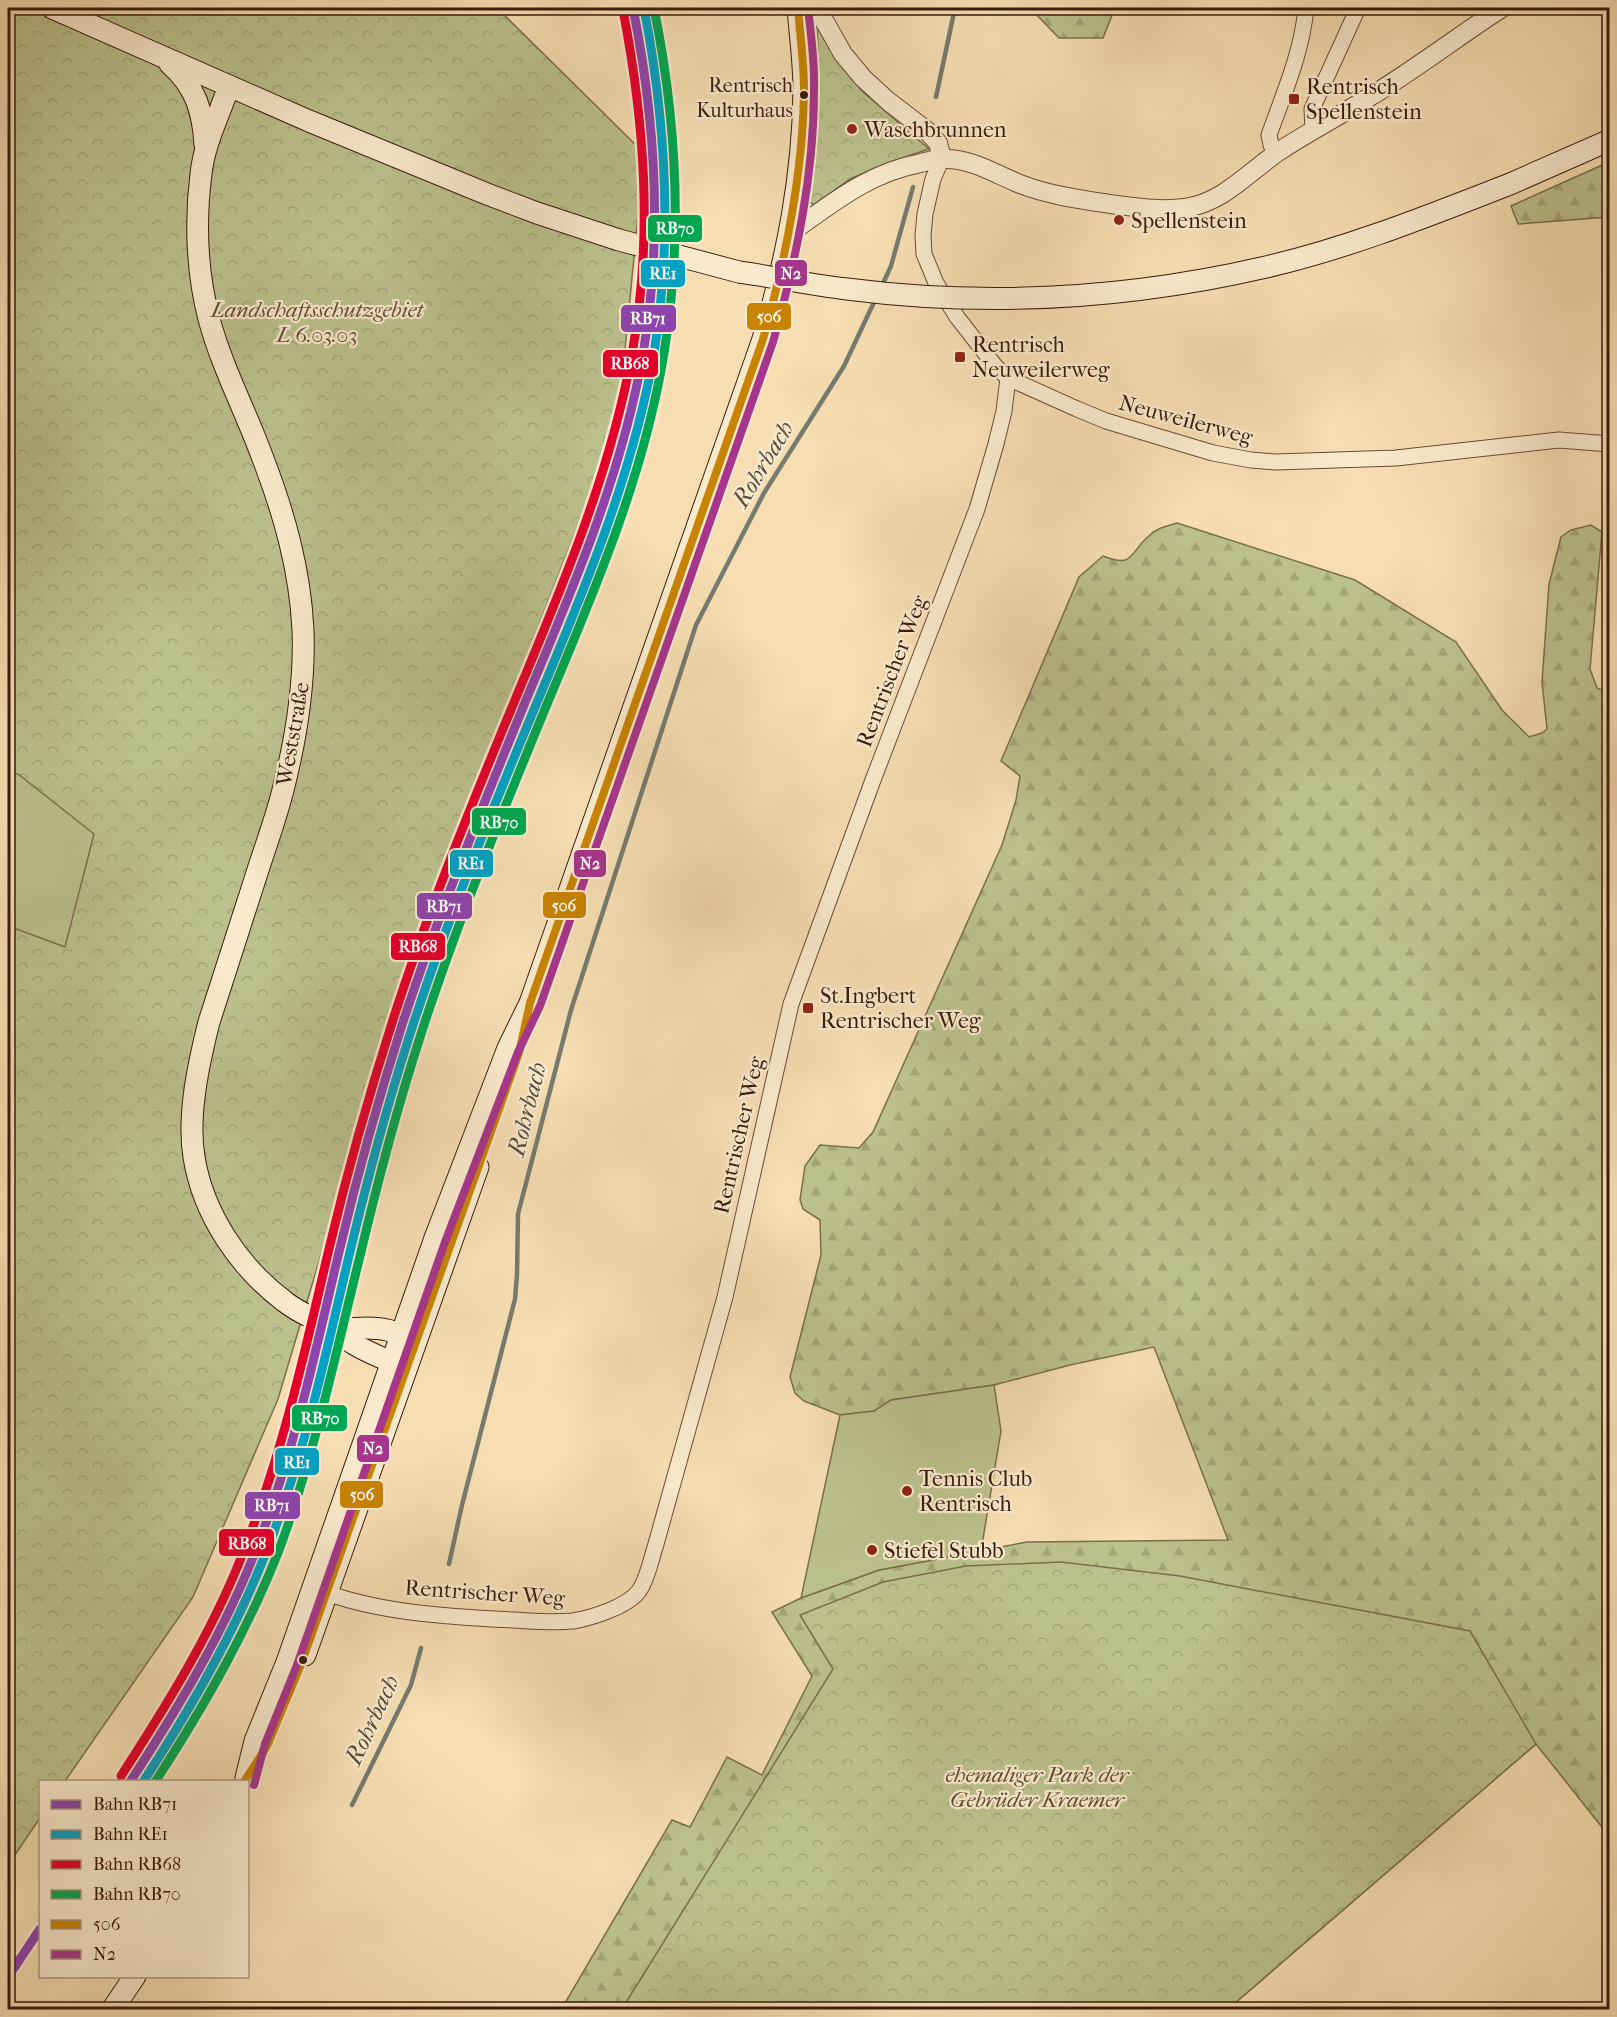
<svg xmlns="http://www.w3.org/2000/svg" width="1617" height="2017" viewBox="0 0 1617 2017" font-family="'IM FELL French Canon',serif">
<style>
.forest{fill:url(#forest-firs);stroke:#7a6e4d;stroke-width:1.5}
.park{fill:url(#park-crowns);stroke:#7a6e4d;stroke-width:1.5}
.garden{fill:#bbc18d;stroke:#7a6e4d;stroke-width:1.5}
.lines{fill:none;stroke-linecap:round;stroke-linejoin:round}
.stream{stroke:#757b6f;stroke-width:4.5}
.minor-casing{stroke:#694b36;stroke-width:17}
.tertiary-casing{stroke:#694b36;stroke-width:20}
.secondary-casing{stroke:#3a1a0d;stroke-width:23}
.minor{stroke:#f9eacd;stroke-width:15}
.tertiary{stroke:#f9eacd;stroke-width:18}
.secondary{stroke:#f9eacd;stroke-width:21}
.secondary-bridge-casing{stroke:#3a1a0d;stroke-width:23;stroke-linecap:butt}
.secondary-bridge{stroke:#f9eacd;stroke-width:21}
.bus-1-casing{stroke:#f9eacd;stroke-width:12}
.bus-2-casing{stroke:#f9eacd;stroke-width:12}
.bus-1{stroke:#c88303;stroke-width:8}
.bus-2{stroke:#a7358b;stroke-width:8}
.rail-1-casing{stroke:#f9eacd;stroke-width:14}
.rail-2-casing{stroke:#f9eacd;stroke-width:14}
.rail-3-casing{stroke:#f9eacd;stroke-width:14}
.rail-4-casing{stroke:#f9eacd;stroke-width:14}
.rail-1{stroke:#8e44ad;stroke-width:9}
.rail-2{stroke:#03a2c4;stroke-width:9}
.rail-3{stroke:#e4002b;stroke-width:9}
.rail-4{stroke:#00a651;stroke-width:9}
.bus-dot{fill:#3a1a0d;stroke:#f9eacd;stroke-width:2}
.poi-dot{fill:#8f2418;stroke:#f9eacd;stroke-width:2}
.labels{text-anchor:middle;stroke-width:4.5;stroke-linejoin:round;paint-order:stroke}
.bus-label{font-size:20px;fill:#3a1a0d;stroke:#f9eacd;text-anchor:end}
.poi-label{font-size:22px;fill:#3a1a0d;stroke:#f9eacd;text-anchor:start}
.park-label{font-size:22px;font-style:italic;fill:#614c33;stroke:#f9eacd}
.street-label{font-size:22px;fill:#3a1a0d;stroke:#f9eacd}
.water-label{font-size:24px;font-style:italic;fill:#584a3e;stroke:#f9eacd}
.line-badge{stroke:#f9eacd;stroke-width:2}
.badge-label{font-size:16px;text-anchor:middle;font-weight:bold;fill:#fff}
</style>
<defs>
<pattern id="forest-firs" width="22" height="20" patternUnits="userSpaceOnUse" patternTransform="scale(1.5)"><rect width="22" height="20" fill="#bbc18d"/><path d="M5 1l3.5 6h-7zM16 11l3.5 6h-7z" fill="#a2a578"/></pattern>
<pattern id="park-crowns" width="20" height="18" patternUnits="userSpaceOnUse" patternTransform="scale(1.5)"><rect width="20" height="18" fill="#bbc18d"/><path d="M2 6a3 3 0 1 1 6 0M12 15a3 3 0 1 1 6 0" fill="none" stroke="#a2a578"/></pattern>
</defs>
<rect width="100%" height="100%" fill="#f6deb2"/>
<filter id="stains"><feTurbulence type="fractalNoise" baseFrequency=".00333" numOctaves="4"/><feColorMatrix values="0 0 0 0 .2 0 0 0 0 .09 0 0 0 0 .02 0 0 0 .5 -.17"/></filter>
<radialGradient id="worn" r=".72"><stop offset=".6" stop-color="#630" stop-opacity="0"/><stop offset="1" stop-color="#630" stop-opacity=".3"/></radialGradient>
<g class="forest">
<polygon points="1030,8 1115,8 1103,38 1059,38"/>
<polygon points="1609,162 1609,217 1518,224 1511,206"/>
<path d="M1177 523 1355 580 1456 642 1502 710 1529 737 1542 733 1547 729 1542 682 1549 584 1561 537 1571 530 1591 525 1602 532 1590 669 1597 688 1610 693 1609 1836 1536 1744 1228 2009 574 2010 565 2003 672 1820 690 1827 727 1757 762 1775 812 1676 772 1612 801 1598 879 1570 1027 1542 1228 1540 1154 1347 1070 1365 994 1385 891 1400 875 1411 840 1415 804 1401 795 1393 790 1377 821 1255 820 1220 803 1209 800 1200 805 1166 820 1145 859 1148 873 1132 1002 845 1016 800 1020 776 1001 761 1079 577 1103 556C1135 569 1129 552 1150 535 1157 528 1167 526 1177 523Z"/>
</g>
<g class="park">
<polygon points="8,8 497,8 644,153 618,423 413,946 278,1399 193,1597 65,1781 40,1782 40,1818 8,1865"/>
<path d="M817 27 821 28 830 49 862 91 929 149 887 163 850 179 814 205 809 201C821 143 820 86 817 27Z"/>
<polygon points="1061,1562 1180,1576 1470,1631 1536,1744 1228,2009 622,2009 833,1669 800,1615 883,1582 966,1566"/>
</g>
<g class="garden">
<polygon points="8,773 18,774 94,834 65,947 8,926"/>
<polygon points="994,1385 1001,1431 981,1551 879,1570 801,1598 840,1415 874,1411 891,1400"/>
</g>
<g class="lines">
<g class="stream">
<polyline points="936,97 955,8"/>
<polyline points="881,288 891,266 913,187"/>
<polyline points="449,1564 462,1505 515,1299 517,1275 518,1214 571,1010 696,625 764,493 844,366 876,298"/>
<polyline points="352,1805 411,1685 421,1648"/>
</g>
<g class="minor-casing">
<g id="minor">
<polyline points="1313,130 1312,109 1358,8"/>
<path d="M1277 153 1271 145 1269 135C1284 93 1302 52 1306 8"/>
<polyline points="942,158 933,179 925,214 923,235 924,254 936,283 957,317 996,367 1008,378 1077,409 1106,421 1213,453 1251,460 1276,462 1396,458 1559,440 1610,444"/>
<path d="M319 1590C377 1613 451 1617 513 1620 533 1621 553 1623 573 1621 591 1618 627 1607 639 1591 648 1578 651 1559 656 1544L725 1297 791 1004 873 780 977 509 996 444 1004 411 1008 378"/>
</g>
</g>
<g class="tertiary-casing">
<g id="tertiary">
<polyline points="812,8 821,15 843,54 863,78 888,101 927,131 938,143 942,158"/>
<path d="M790 233C833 203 868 173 921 163 928 161 936 159 943 159 971 158 995 174 1020 184 1051 196 1084 200 1117 205 1140 208 1162 211 1185 208 1225 202 1249 171 1281 150 1310 131 1341 115 1371 96 1416 69 1458 36 1502 8"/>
</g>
</g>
<g class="secondary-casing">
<g id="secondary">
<polyline points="52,8 309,121 487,194 537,213 619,240 739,272"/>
<path d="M170 64C196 87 203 112 205 145"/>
<path d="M229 86C219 115 204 144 201 174 195 221 197 273 209 319 222 367 245 410 262 456 284 513 300 569 303 630 305 683 296 739 283 790 276 818 266 845 257 873 241 923 225 972 209 1022 199 1062 187 1115 194 1157 203 1214 239 1267 284 1301 301 1315 318 1319 336 1330 342 1334 347 1340 354 1344 365 1351 378 1356 391 1362"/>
<polyline points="1510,184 1610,140"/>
<path d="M336 1330C357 1328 396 1323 410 1344"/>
<polyline points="305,1655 478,1167"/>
<path d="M246 1778 255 1741 287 1662 435 1238 508 1048 530 1003 763 339C787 257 803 177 804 90 804 63 800 35 798 8"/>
<polyline points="112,2010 135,1976"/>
</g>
</g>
<use href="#minor" class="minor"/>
<use href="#tertiary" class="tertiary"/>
<use href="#secondary" class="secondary"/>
<g class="secondary-bridge-casing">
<path id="secondary-bridge" d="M739 272C775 277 811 285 847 289 987 307 1128 299 1266 267 1349 248 1430 215 1510 184"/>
</g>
<use href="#secondary-bridge" class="secondary-bridge"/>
<g class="bus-1-casing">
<path id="bus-1" d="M244 1782 267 1746 300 1667 519 1053 530 1003 763 339C786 258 803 175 804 90 804 63 800 35 798 8"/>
</g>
<g class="bus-2-casing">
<path id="bus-2" d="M254 1785 265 1744 297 1665 445 1242 518 1052 540 1006 773 342C796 260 814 176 814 90 815 62 811 35 808 8"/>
</g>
<use href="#bus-1" class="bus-1"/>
<use href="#bus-2" class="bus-2"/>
<g class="rail-1-casing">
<g id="rail-1">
<path d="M130 1782C180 1705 227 1627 259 1542 295 1448 316 1349 339 1252 357 1176 378 1100 402 1025 438 915 482 808 526 700 573 588 622 474 643 354 663 238 656 123 633 8"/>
<polyline points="8,1977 40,1929"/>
</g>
</g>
<g class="rail-2-casing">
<path id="rail-2" d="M143 1782C191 1708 235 1632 267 1550 304 1456 325 1358 348 1260 366 1184 386 1109 410 1034 447 920 492 810 538 700 585 588 633 474 654 353 673 237 666 122 644 8"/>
</g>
<g class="rail-3-casing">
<path id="rail-3" d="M121 1776C170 1700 218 1623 249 1537 285 1444 306 1346 329 1249 347 1173 368 1098 392 1023 427 913 471 806 515 700 562 587 610 475 632 354 653 239 645 124 623 10"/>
</g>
<g class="rail-4-casing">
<path id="rail-4" d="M155 1782C203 1708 247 1632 279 1550 314 1456 335 1357 359 1260 377 1184 397 1108 421 1034 457 923 501 816 545 709 593 594 644 477 664 353 683 237 677 122 654 8"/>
</g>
<use href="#rail-1" class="rail-1"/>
<use href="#rail-2" class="rail-2"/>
<use href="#rail-3" class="rail-3"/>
<use href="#rail-4" class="rail-4"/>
</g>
<g class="bus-dot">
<circle cx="804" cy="95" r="5"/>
<circle cx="303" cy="1660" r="5"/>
</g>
<g class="poi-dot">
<rect x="1288" y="93" width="12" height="12" rx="3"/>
<circle cx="852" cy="129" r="6"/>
<circle cx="1119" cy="220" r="6"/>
<rect x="954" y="351" width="12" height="12" rx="3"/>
<rect x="802" y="1002" width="12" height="12" rx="3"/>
<circle cx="907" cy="1491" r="6"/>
<circle cx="872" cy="1550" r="6"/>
</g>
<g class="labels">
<g class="bus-label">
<text x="793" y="92">Rentrisch<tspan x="793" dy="25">Kulturhaus</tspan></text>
</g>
<g class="poi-label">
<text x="1306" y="94">Rentrisch<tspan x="1306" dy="25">Spellenstein</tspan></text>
<text x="864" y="137">Waschbrunnen</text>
<text x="1131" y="228">Spellenstein</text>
<text x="972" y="352">Rentrisch<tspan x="972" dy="25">Neuweilerweg</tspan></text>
<text x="820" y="1003">St.Ingbert<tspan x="820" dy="25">Rentrischer Weg</tspan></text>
<text x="919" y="1486">Tennis Club<tspan x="919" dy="25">Rentrisch</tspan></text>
<text x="884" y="1558">Stiefel Stubb</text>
</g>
<g class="park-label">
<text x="317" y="317">Landschaftsschutzgebiet<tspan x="317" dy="25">L 6.03.03</tspan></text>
<text x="1037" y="1782">ehemaliger Park der<tspan x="1037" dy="25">Gebrüder Kraemer</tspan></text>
</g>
<g class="street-label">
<text transform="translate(1186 419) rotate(15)" y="8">Neuweilerweg</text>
<text transform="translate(891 671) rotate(-69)" y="8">Rentrischer Weg</text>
<text transform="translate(292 734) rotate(-80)" y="8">Weststraße</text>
<text transform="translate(738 1135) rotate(-77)" y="8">Rentrischer Weg</text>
<text transform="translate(485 1592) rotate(4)" y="8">Rentrischer Weg</text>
</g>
<g class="water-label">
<text transform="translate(763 464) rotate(-59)" y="8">Rohrbach</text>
<text transform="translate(527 1109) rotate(-76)" y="8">Rohrbach</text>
<text transform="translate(372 1720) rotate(-65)" y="8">Rohrbach</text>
</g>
</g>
<g class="line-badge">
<rect x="647" y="214" width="56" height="29" rx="6" fill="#00a651"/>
<rect x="774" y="259" width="34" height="28" rx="6" fill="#a7358b"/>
<rect x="640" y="259" width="46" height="29" rx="6" fill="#03a2c4"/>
<rect x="746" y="302" width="46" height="29" rx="6" fill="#c88303"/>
<rect x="620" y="304" width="57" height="29" rx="6" fill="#8e44ad"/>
<rect x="602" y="349" width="57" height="29" rx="6" fill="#e4002b"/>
<rect x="471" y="807" width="56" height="29" rx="6" fill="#00a651"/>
<rect x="573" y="849" width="34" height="29" rx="6" fill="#a7358b"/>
<rect x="449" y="849" width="45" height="29" rx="6" fill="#03a2c4"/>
<rect x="542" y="891" width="45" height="28" rx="6" fill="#c88303"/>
<rect x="416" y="892" width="57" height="28" rx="6" fill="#8e44ad"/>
<rect x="390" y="932" width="56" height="29" rx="6" fill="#e4002b"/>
<rect x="291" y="1404" width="57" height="28" rx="6" fill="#00a651"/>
<rect x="356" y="1434" width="34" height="29" rx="6" fill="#a7358b"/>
<rect x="274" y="1447" width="46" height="29" rx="6" fill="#03a2c4"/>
<rect x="339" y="1480" width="45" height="29" rx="6" fill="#c88303"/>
<rect x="244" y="1491" width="57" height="29" rx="6" fill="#8e44ad"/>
<rect x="218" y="1528" width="57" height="29" rx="6" fill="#e4002b"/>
</g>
<g class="badge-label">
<text x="675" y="234">RB70</text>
<text x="791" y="279">N2</text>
<text x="663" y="279">RE1</text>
<text x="769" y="322">506</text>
<text x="648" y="324">RB71</text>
<text x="630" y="369">RB68</text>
<text x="499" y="828">RB70</text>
<text x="590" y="869">N2</text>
<text x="471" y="869">RE1</text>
<text x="564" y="911">506</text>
<text x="444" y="912">RB71</text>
<text x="418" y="952">RB68</text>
<text x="320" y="1424">RB70</text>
<text x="373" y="1454">N2</text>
<text x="297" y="1468">RE1</text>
<text x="362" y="1500">506</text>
<text x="272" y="1511">RB71</text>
<text x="247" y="1549">RB68</text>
</g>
<rect width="1617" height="2017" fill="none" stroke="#f6deb2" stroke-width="30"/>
<rect x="9" y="9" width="1599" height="1999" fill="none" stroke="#3a1a0d" stroke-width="3"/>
<rect x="15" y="15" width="1587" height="1987" fill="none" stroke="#3a1a0d" stroke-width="1.5"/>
<rect x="39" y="1780" width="210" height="198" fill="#f9eacd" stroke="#ad9780" stroke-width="1.5"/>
<rect x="51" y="1800" width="30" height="9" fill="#8e44ad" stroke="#ad9780" stroke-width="1.5"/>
<text x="93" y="1810" font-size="18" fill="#3a1a0d">Bahn RB71</text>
<rect x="51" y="1830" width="30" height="9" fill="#03a2c4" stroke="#ad9780" stroke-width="1.5"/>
<text x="93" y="1840" font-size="18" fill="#3a1a0d">Bahn RE1</text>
<rect x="51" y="1860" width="30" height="9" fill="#e4002b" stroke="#ad9780" stroke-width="1.5"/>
<text x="93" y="1870" font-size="18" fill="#3a1a0d">Bahn RB68</text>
<rect x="51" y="1890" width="30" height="9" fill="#00a651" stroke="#ad9780" stroke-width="1.5"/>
<text x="93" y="1900" font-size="18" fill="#3a1a0d">Bahn RB70</text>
<rect x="51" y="1920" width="30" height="9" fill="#c88303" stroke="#ad9780" stroke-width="1.5"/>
<text x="93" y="1930" font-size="18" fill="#3a1a0d">506</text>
<rect x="51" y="1950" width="30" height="9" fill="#a7358b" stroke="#ad9780" stroke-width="1.5"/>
<text x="93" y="1960" font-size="18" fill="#3a1a0d">N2</text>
<rect width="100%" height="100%" filter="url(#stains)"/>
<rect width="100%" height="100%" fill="url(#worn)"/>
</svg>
